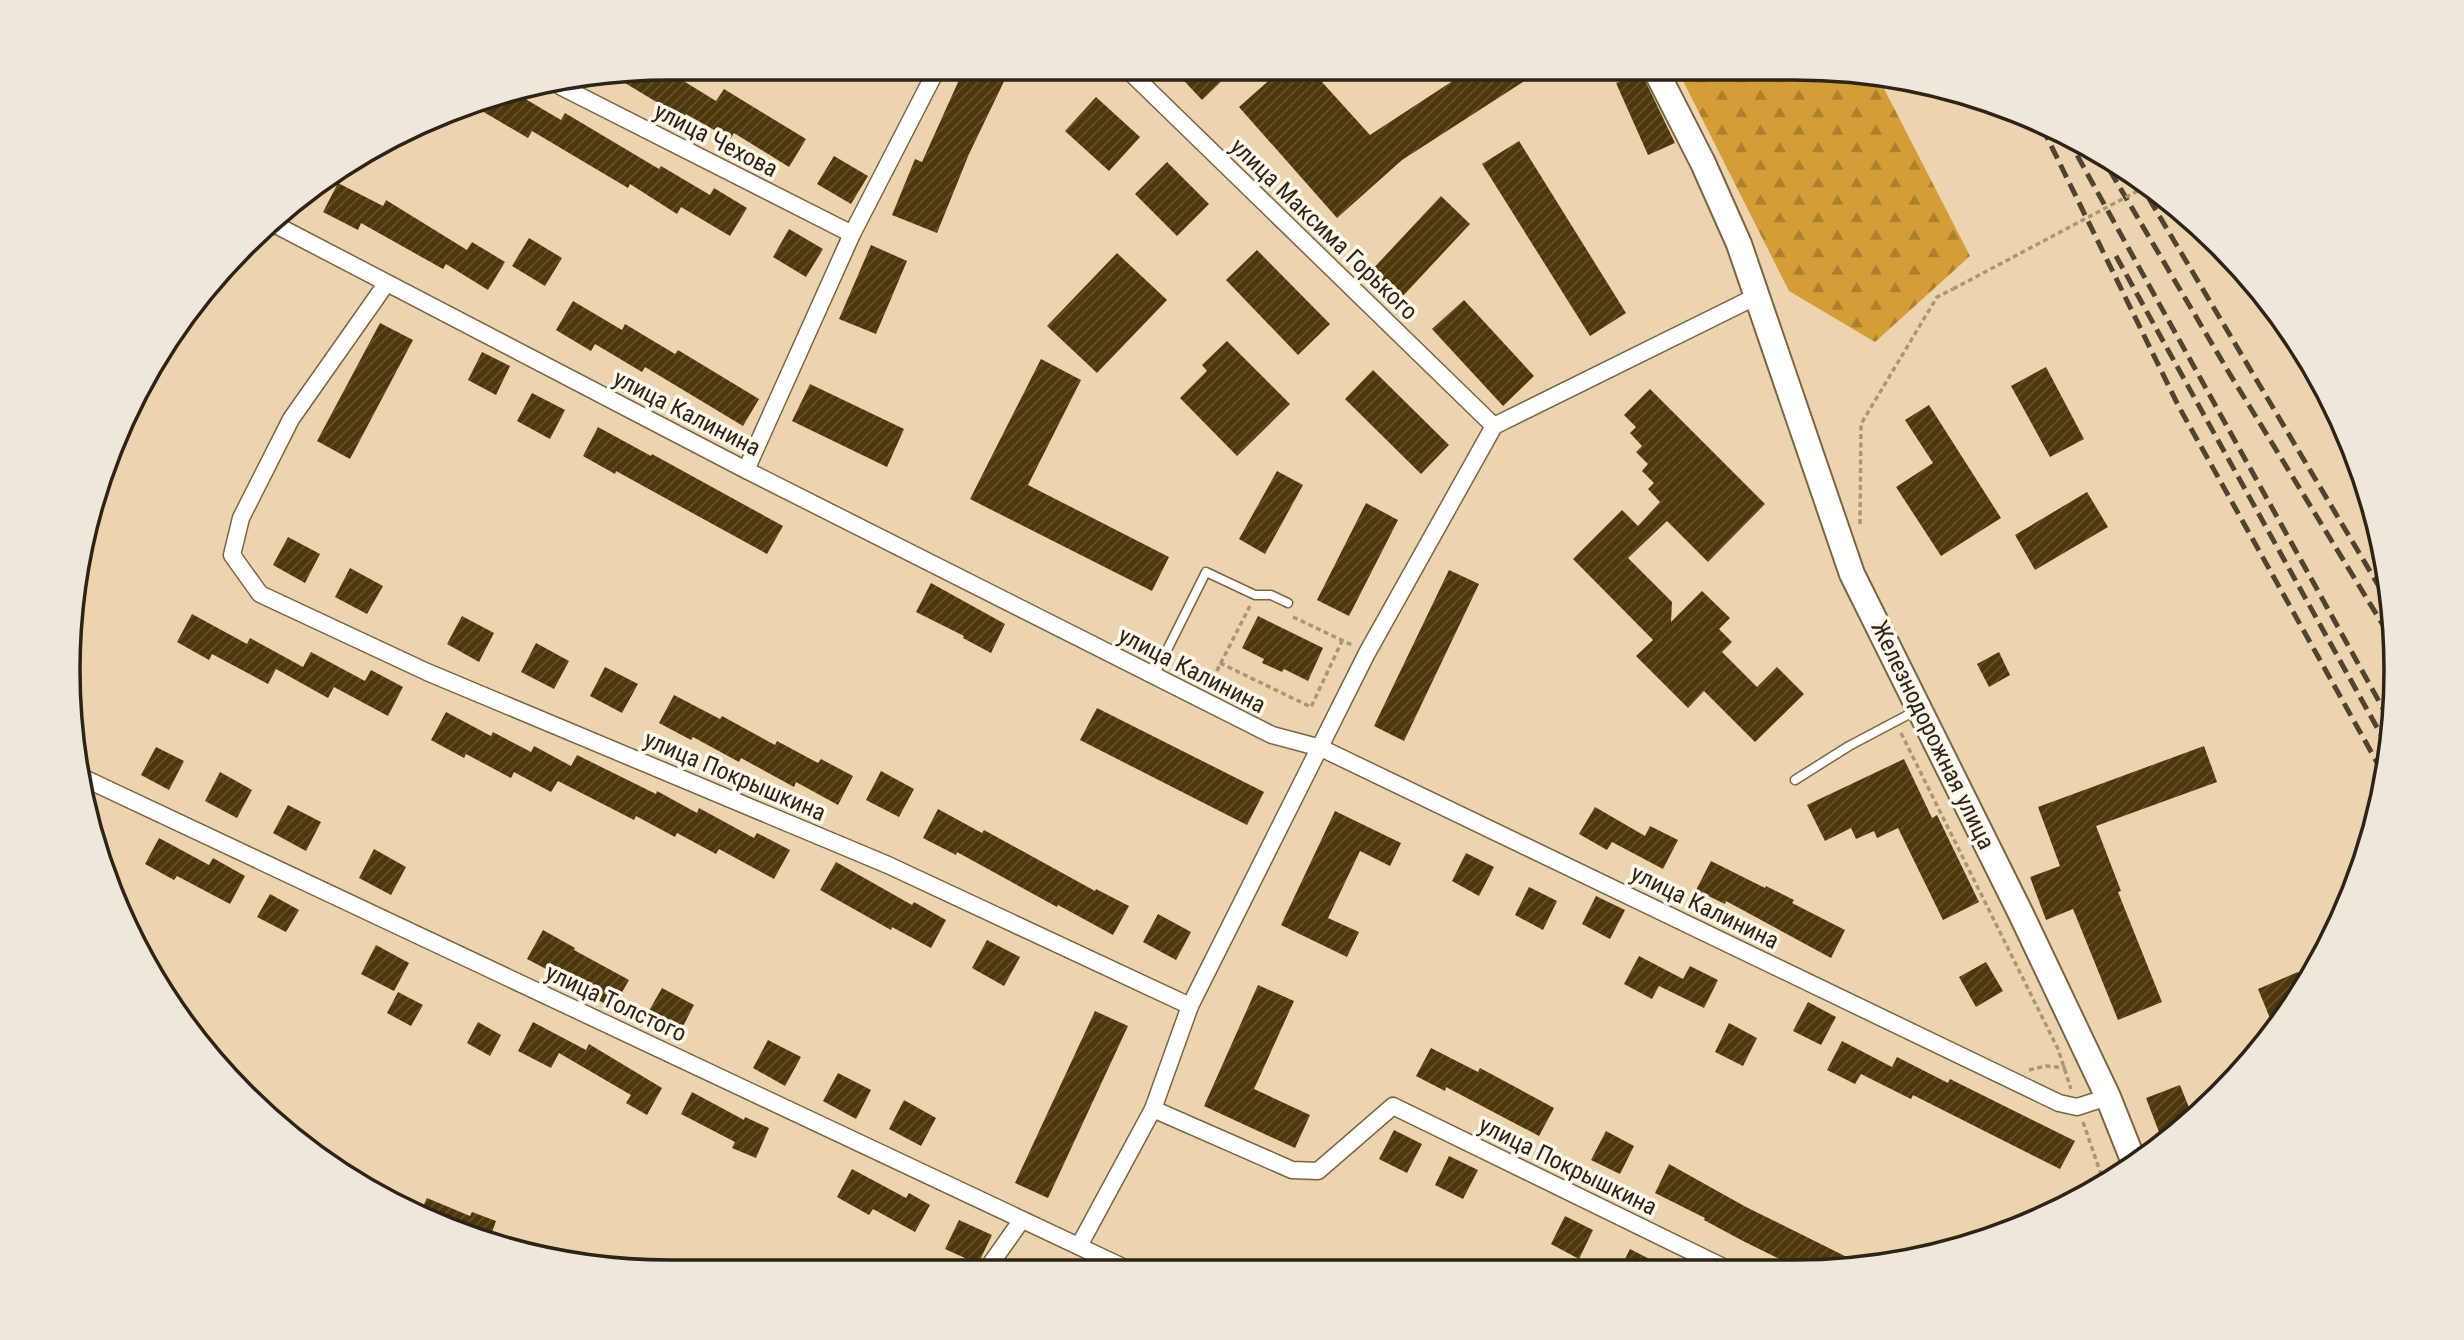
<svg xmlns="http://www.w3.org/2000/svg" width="2464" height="1340" viewBox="0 0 2464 1340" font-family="'Roboto Condensed',sans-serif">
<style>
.forest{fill:url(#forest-firs)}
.building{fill:url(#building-hatch)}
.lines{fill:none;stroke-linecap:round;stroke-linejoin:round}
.lane-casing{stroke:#7a6543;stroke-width:11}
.street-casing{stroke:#7a6543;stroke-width:19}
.primary-casing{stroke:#7a6543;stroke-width:28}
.path{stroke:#a89679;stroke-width:3.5;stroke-dasharray:5 3.5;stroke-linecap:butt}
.lane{stroke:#fff;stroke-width:8}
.street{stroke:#fff;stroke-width:16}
.primary{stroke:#fff;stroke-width:24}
.rail{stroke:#4f4431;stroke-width:5;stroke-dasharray:14 7;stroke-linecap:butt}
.path-bridge{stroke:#a89679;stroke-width:3.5;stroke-dasharray:5 3.5;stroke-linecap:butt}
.labels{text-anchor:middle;stroke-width:7;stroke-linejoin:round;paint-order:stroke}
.street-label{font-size:24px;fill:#2d2416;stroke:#fff8ec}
.rim{fill:none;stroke:#2d2416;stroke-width:3.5}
</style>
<defs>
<pattern id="forest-firs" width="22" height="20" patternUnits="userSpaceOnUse" patternTransform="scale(1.75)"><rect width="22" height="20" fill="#d59d38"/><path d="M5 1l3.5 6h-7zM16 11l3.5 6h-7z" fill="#ad802e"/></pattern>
<pattern id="building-hatch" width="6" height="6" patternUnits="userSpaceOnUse" patternTransform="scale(1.75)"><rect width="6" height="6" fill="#4e370b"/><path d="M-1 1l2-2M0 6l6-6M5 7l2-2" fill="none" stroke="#65522e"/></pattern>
</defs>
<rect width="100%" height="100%" fill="#ecd4af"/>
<polygon class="forest" points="1677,69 1833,70 1878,77 1970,256 1875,342 1789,291"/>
<g class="building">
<polygon points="664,69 716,101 724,89 806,139 789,167 734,133 730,139 686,114 683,118 615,77"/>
<polygon points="964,69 1010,69 969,154 937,233 892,215 915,159 922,162"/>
<polygon points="1173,69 1234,69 1202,100"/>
<polygon points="1282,69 1337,69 1322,82 1370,135 1471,69 1543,69 1402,160 1337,218 1239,107"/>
<polygon points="1641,72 1675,143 1648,155 1616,83"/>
<polygon points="517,94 561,120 565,113 659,169 661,166 710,195 714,188 747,208 730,236 681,207 677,214 630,184 628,188 532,131 528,138 470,104 476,100"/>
<polygon points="1096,97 1140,137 1109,171 1065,131"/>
<polygon points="1519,141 1626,313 1590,336 1482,164"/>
<polygon points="834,156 868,176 851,204 817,184"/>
<polygon points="1167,162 1209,204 1177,236 1135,194"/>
<polygon points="338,183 383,206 386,200 467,250 472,242 505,262 488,290 446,264 443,269 361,223 358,230 323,212"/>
<polygon points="1441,196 1470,224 1401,298 1371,271"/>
<polygon points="789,229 823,249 806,277 773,257"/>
<polygon points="529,238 562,258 545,286 512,266"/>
<polygon points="871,245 907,261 876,334 839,319"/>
<polygon points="1257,250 1330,324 1298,355 1226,280"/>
<polygon points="1117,253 1167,300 1097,373 1047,326"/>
<polygon points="1464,300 1534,376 1503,406 1432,329"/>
<polygon points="573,301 622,330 625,324 675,354 678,350 759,399 743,426 645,367 642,372 595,344 591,351 556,330"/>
<polygon points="380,323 413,340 350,459 317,441"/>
<polygon points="1227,341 1290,404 1237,456 1180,398 1207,371 1202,365"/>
<polygon points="482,352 510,366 496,395 468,380"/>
<polygon points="1041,359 1081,380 1028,485 1169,557 1152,591 970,499"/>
<polygon points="2046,367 2084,439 2050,457 2011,386"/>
<polygon points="1373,370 1449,445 1421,474 1345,399"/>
<polygon points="810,384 904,429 887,467 792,421"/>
<polygon points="1650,389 1765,504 1708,562 1667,521 1628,558 1672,602 1671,622 1702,591 1730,618 1719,629 1732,642 1722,652 1757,687 1777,667 1804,694 1755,742 1704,691 1688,708 1636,656 1653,640 1573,559 1622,510 1638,526 1660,502 1648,489 1654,483 1642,471 1648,464 1636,452 1642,446 1630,433 1636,427 1624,415"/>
<polygon points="532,393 565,410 550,439 517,421"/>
<polygon points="1929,405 2001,518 1941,556 1896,487 1933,463 1905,420"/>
<polygon points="598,427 651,456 652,454 783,526 767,554 616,471 615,474 583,456"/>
<polygon points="1277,471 1303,485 1265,554 1239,539"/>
<polygon points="2087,492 2108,527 2035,570 2015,535"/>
<polygon points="1366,503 1398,520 1349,616 1317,600"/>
<polygon points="288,537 320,554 305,583 273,565"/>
<polygon points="350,568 383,586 367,614 335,597"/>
<polygon points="1449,570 1479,584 1404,741 1374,726"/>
<polygon points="931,583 1005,624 991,653 963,638 964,636 916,612"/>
<polygon points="192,614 247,644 250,638 303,667 311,652 365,681 371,670 403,687 388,716 334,687 328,698 276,669 268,684 212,654 209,660 177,642"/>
<polygon points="462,616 494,633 479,662 447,644"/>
<polygon points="1258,616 1323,648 1308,681 1284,669 1282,672 1262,663 1264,659 1242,648"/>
<polygon points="536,643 569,661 554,689 521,672"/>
<polygon points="1999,652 2010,675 1989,687 1977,664"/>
<polygon points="605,667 638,684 622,713 590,696"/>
<polygon points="674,695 720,719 722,716 775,745 777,741 818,763 821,759 853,776 838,805 796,782 794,787 741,758 739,762 693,737 691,740 659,723"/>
<polygon points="1097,708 1264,792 1247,825 1080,740"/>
<polygon points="446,712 491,736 493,732 531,752 534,746 571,766 577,755 656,794 657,791 697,813 699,808 754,838 757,833 790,850 774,879 719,849 716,854 677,833 675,837 636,816 634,820 558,781 551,792 514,772 511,778 466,754 464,758 431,740"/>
<polygon points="2204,746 2217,782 2096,826 2121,891 2118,892 2162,1002 2118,1020 2073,909 2046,920 2030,877 2060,866 2038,807"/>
<polygon points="156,747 184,761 169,790 141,775"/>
<polygon points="1904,759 1932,818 1937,815 1979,902 1943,920 1898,828 1877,838 1874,831 1856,839 1851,828 1825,841 1807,805"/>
<polygon points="881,771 914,789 899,817 866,800"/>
<polygon points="220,772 252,790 237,818 205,801"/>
<polygon points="288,805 321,822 306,851 273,833"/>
<polygon points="1595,807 1645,836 1650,826 1678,840 1663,869 1612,842 1607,850 1579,834"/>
<polygon points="938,809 982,833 984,830 1095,891 1096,889 1129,906 1113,935 1058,905 1057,907 957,852 956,855 923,838"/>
<polygon points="1335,811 1401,843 1390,866 1360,851 1328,918 1359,932 1347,957 1281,925"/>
<polygon points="159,838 209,865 213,858 245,876 230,904 177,876 174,880 145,864"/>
<polygon points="374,849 406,867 391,895 359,878"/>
<polygon points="1466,853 1494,867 1479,896 1452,881"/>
<polygon points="1711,861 1765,888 1766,886 1794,900 1792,903 1845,930 1831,958 1726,901 1725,904 1696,890"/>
<polygon points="836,862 912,905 914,902 946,920 931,948 892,927 891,930 820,890"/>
<polygon points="1529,887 1557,901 1543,930 1515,915"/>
<polygon points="270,894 299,910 286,932 257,917"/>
<polygon points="1596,896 1625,910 1610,939 1582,924"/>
<polygon points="1158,914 1191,932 1176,960 1143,942"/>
<polygon points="543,930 575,948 574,950 629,980 613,1008 581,991 582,988 527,959"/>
<polygon points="987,940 1020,957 1004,986 972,968"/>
<polygon points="376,945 409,963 394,991 361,974"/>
<polygon points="1639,956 1683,979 1690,966 1718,980 1704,1008 1659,986 1652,999 1624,984"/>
<polygon points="1986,962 2003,991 1976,1007 1959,977"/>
<polygon points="2298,972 2304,987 2274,1028 2258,989"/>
<polygon points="1258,985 1294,1001 1254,1089 1310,1115 1295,1148 1204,1106"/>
<polygon points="662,988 694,1005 679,1034 646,1016"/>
<polygon points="398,992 423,1005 411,1026 387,1013"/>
<polygon points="1808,1002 1836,1017 1821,1045 1793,1031"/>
<polygon points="1095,1011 1128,1026 1048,1198 1015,1183"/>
<polygon points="478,1022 501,1035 490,1056 467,1043"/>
<polygon points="533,1022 586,1050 589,1044 662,1088 647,1115 626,1103 631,1095 559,1053 551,1068 518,1051"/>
<polygon points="1729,1023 1757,1038 1743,1066 1715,1052"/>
<polygon points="768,1040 801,1057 785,1086 753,1068"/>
<polygon points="1842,1041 1892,1067 1897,1057 1948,1083 1950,1079 2075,1141 2060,1169 1913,1095 1911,1099 1861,1074 1855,1084 1827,1070"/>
<polygon points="1431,1048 1478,1072 1480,1068 1554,1108 1539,1136 1446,1087 1445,1091 1416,1076"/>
<polygon points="838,1073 871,1090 856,1119 823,1101"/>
<polygon points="2180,1085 2192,1115 2162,1140 2146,1098"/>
<polygon points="692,1092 744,1120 745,1117 769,1128 756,1158 732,1148 735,1142 681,1114"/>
<polygon points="904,1100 936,1118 921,1146 889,1129"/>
<polygon points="1394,1130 1422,1144 1407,1173 1379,1159"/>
<polygon points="1606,1131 1634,1146 1620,1174 1591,1160"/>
<polygon points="1449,1156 1478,1170 1463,1199 1435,1185"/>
<polygon points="1669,1164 1746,1207 1867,1267 1796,1267 1743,1241 1704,1220 1705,1218 1655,1193"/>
<polygon points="852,1169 906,1198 909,1193 930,1205 915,1232 873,1209 869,1215 837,1197"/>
<polygon points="427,1198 470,1216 472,1212 496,1221 489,1241 420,1212"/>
<polygon points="1565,1216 1593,1230 1579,1259 1551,1244"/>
<polygon points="959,1220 992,1235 978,1264 945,1249"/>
<polygon points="1630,1249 1665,1267 1621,1267"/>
</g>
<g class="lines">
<g class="lane-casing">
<g id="lane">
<polyline points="1154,676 1206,572 1255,595 1271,595 1288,603"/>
<polyline points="1795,780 1849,746 1917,710"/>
</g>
</g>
<g class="street-casing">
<g id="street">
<polyline points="1120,69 1131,73 1494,426"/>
<polyline points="560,86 852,234"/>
<polyline points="274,224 746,470 1272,735 1321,748 2059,1103 2077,1107 2108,1097"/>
<polyline points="386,284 291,419 241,518 232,555 260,594 427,672 888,865 1190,1006"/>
<polyline points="746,470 852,234 937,69"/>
<polyline points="86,779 1127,1269"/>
<polyline points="1153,1109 1292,1170 1318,1171 1393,1106 1723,1267"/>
<polyline points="1079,1246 1153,1109 1190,1006 1367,653 1494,426 1759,295"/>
<polyline points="987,1269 1021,1221"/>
</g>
</g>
<g class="primary-casing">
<polyline id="primary" points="1655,69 1703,163 1739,244 1852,574 2021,914 2108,1097 2135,1165"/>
</g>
<g class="path">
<polyline points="1860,524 1861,424 1937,297 1953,289"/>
<polyline points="1293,617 1352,645"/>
<polyline points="1220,663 1311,707 1342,641"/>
<polyline points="1209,686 1250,606"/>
<polyline points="1901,733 2058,1049 2071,1089"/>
<polyline points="2029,1070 2046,1066 2066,1068"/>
<polyline points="2083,1122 2104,1183"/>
</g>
<use href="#lane" class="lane"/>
<use href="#street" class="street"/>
<use href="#primary" class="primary"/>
<g class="rail">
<polyline points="2042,127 2179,407 2384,775"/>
<polyline points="2067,137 2391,723"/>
<polyline points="2099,152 2228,371 2394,643"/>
<polyline points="2138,180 2390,605"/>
<polyline points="2116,256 2390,751"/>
</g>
<polyline class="path-bridge" points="1953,289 2147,186"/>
</g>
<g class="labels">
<g class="street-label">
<text transform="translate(716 140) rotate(27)" y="8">улица Чехова</text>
<text transform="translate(1324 229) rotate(44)" y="8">улица Максима Горького</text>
<text transform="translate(687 413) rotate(27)" y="8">улица Калинина</text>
<text transform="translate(1192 670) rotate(27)" y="8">улица Калинина</text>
<text transform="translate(1933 735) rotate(64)" y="8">Железнодорожная улица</text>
<text transform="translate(735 776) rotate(23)" y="8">улица Покрышкина</text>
<text transform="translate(1705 907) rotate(26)" y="8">улица Калинина</text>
<text transform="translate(616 1003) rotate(25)" y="8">улица Толстого</text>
<text transform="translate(1568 1166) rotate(26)" y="8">улица Покрышкина</text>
</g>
</g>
<path d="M0 0H2464V1340H0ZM670 80H1794A590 590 0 0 1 2384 670V670A590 590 0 0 1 1794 1260H670A590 590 0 0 1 80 670V670A590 590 0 0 1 670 80Z" fill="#eee7db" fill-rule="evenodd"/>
<path class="rim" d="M670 80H1794A590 590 0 0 1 2384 670V670A590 590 0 0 1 1794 1260H670A590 590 0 0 1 80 670V670A590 590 0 0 1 670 80Z"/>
</svg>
